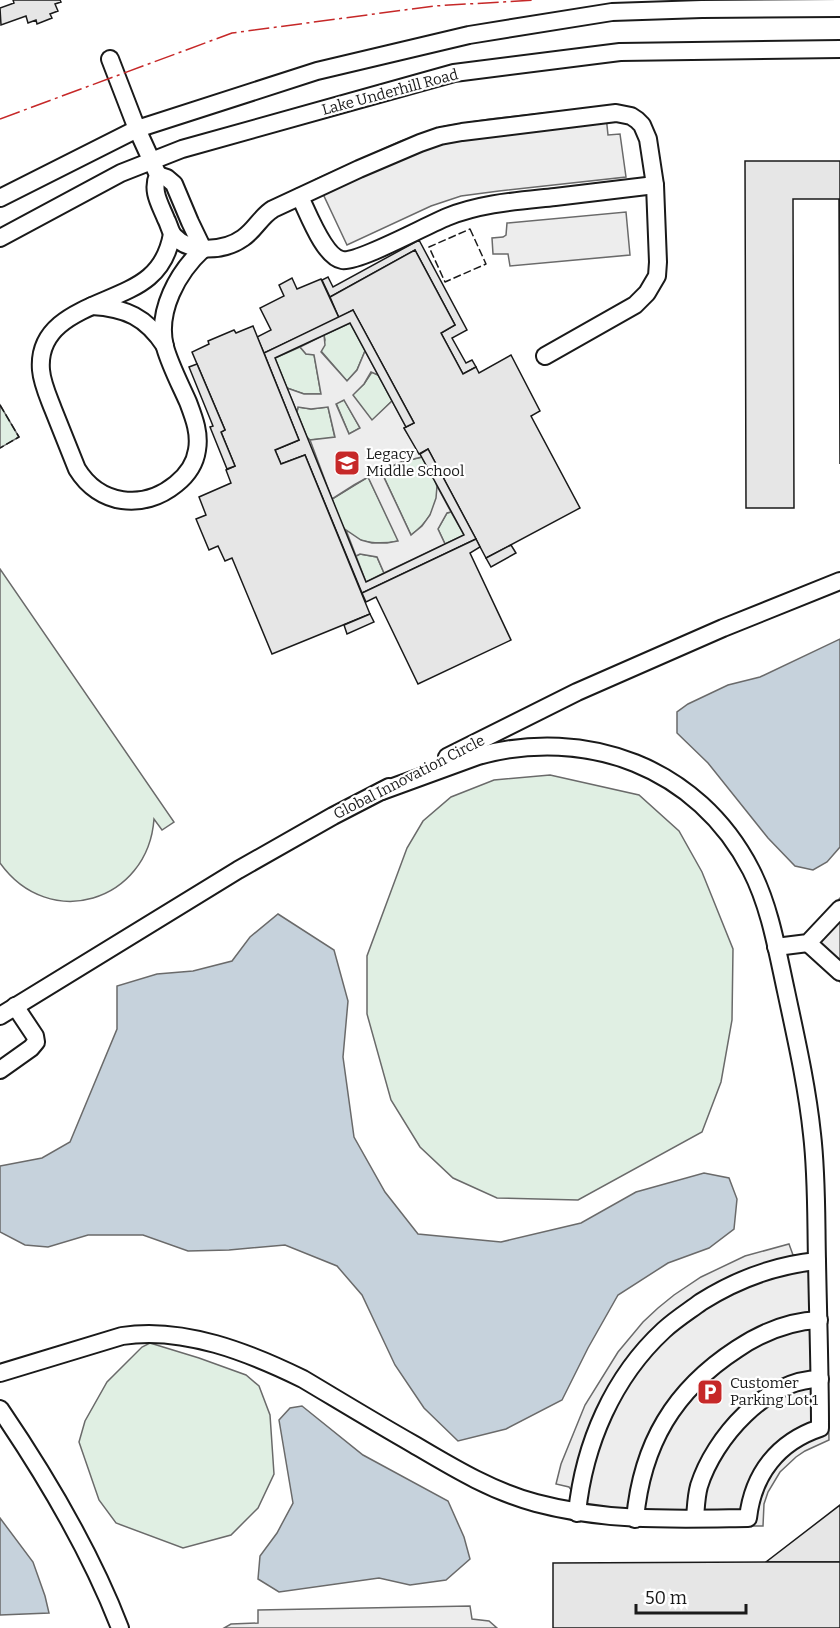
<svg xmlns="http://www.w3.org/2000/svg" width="840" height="1628" viewBox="0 0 840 1628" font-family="Bitter,serif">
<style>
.green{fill:#e0efe3;stroke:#6a6a6a;stroke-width:1.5}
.parking{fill:#ededed;stroke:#6a6a6a;stroke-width:1.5;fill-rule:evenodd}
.water{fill:#c6d2dc;stroke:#6a6a6a;stroke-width:1.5}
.building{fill:#e6e6e6;stroke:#1a1a1a;stroke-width:1.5}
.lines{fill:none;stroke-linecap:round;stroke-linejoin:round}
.minor-casing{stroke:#1a1a1a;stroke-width:20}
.minor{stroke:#fff;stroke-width:16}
.fence{stroke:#1a1a1a;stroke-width:1.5;stroke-dasharray:8 3;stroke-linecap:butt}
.power{stroke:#c62828;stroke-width:1.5;stroke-dasharray:21 4.5 3 4.5;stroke-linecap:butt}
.labels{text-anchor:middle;stroke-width:4.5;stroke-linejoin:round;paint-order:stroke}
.street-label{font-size:15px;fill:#1a1a1a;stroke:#fff}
.poi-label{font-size:15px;fill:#1a1a1a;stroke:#fff;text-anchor:start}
</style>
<rect width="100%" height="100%" fill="#fff"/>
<g class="green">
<polygon points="350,323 365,351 357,370 347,381 321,351 325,340 324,335"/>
<polygon points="300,347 306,354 314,354 321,394 304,394 287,388 275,358"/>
<polygon points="372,372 378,375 392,401 372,421 352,395 364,384"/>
<polygon points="344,400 360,428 349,434 336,403"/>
<polygon points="0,405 19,437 0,448"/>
<polygon points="298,407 311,409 328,407 335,438 310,440 307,437 297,412"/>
<path d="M422 457C426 465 436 479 437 487 440 506 425 525 411 535L381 471 401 462Z"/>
<path d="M368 477 399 541C383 544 356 545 345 530 339 522 336 509 332 499Z"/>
<polygon points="451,512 464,535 445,544 438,529 447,513"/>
<polygon points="360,554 377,557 384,573 366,582 356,556"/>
<path d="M0 569 174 822 162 830 154 819C148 902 49 932 0 863Z"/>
<polygon points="550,775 639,795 679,831 702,872 733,949 732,1020 721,1082 702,1132 578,1200 497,1198 453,1178 420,1147 391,1100 367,1014 367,956 407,848 423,821 451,797 494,780"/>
<polygon points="150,1343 199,1358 246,1375 259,1386 270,1415 274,1474 258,1508 231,1535 183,1548 116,1523 99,1500 79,1442 85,1421 107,1382 142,1347"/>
</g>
<g class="parking">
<polygon points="605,106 608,135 620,134 626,177 499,191 461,196 431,206 347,245 316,179 401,141 445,126 490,119"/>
<polygon points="626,212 630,255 510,266 508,254 493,254 492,238 503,237 506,235 507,223"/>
<path d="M324 335 325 345 321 352 347 381 357 370 365 351 378 375 371 372 364 384 353 395 372 420 392 401 406 427 404 428 422 457 401 462 381 471 411 535 422 526 430 515 436 498 437 486 451 512 447 513 438 529 445 544 384 573 377 557 360 554 356 556 346 530 361 540 372 543H387L398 541 368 477 354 485 332 499 310 440 335 437 328 407 311 409 298 407 297 412 287 388 304 394H321L314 355 306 354 300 347ZM344 400 360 428 349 434 336 404Z"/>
<polygon points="840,898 840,982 798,941"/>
<polygon points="789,1244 793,1255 825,1253 829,1440 805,1451 796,1457 780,1472 768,1492 764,1504 763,1526 632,1526 583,1521 566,1517 572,1491 569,1487 556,1484 561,1464 585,1405 618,1352 643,1322 658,1308 674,1295 701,1277 745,1256"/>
<polygon points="470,1606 472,1619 489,1621 497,1628 224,1628 231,1624 258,1623 258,1610"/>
</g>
<g class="water">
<polygon points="840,639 840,847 827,862 813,870 795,866 768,838 708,763 677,733 677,712 688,704 728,685 760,677"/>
<polygon points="278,914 334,950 348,1001 343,1057 354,1137 385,1192 418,1234 501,1242 581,1223 636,1192 704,1173 729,1178 737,1199 734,1229 709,1248 668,1263 618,1295 588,1348 562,1400 506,1429 458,1441 424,1408 395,1365 362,1295 337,1266 285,1245 229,1250 188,1251 143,1235 88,1235 48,1247 25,1245 0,1232 0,1166 42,1158 70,1142 117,1029 117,986 157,974 193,971 232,961 250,937"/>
<polygon points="302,1406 363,1455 448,1501 464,1537 470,1559 446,1580 410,1585 379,1578 279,1592 258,1579 260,1556 277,1533 293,1503 279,1420 290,1408"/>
<polygon points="0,1518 33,1562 45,1596 49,1613 0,1615"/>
</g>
<g class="building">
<polygon points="13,0 60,0 61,2 55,4 58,11 50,14 52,18 37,24 36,20 28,23 26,16 1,25 0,8 14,3"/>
<polygon points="745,161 840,161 840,464 839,199 793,199 794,508 746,508"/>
<polygon points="419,240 467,330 452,338 466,363 472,360 476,367 463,374 441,333 455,325 415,250 330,297 322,280 328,277 333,287"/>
<polygon points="415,250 455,325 441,333 463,374 476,367 479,373 511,355 540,411 531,416 580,508 486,558 428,449 419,454 404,428 414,423 353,310 339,318 330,297"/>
<polygon points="292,278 297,289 321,279 339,318 264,353 257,337 271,330 260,308 284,296 279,285"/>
<polygon points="353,310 414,423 406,427 350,323 275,358 366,582 464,535 420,454 428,449 476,539 362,593 305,455 281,464 275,450 299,440 264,353"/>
<polygon points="253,326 299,440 275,450 281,464 305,455 370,614 272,654 232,558 225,561 218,546 209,550 196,519 206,515 199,497 231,483 226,470 235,466 221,432 225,430 192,352 209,344 208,341 234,330 236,333"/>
<polygon points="197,364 225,430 221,432 235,466 227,469 210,427 213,426 189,367"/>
<polygon points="476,539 480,547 470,553 511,640 418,684 376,597 366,602 362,593"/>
<polygon points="511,545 516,553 491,567 486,558"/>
<polygon points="370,614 374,622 347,634 344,625"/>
<polygon points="840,1505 840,1562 766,1562"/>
<polygon points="766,1562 840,1562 840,1628 553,1628 553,1563"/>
</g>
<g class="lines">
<g class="minor-casing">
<g id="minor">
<path d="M110 59 137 129 158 175C151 191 160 204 166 219 169 224 170 232 174 236 190 254 225 251 243 238 255 230 261 216 273 209L359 169 420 143 440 136 462 132 616 113 631 116 637 120 642 125 648 139 655 185 658 262 657 276 647 293 635 305 545 356"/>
<polyline points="158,175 167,178 174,184 190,222 203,249"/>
<path d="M300 197C308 213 324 257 342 260 358 263 427 225 447 217 482 203 518 201 555 197 588 193 622 189 655 185"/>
<polyline points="0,198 137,129 317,71 469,35 612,12 702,9 840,8"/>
<path d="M172 234C169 251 162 266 149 277 115 306 36 309 41 370 42 383 48 396 53 409 61 429 69 449 77 469 99 505 143 511 176 484 186 476 195 464 197 450 200 433 194 418 188 402 180 384 170 365 165 347 156 311 178 272 203 249"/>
<polyline points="0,238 121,173 182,149 454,73 620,52 840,49"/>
<path d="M92 306C126 308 146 317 165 346"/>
<polyline points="447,757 577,692 723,628 840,581"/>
<polyline points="808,943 840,972"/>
<polyline points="776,947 808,943 840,909"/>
<polyline points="0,1016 238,870 333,816 389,787"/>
<polyline points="0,1070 31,1048 36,1042 35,1036 15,1006"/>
<path d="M0 1373 122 1336C183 1326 250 1353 303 1379 340 1401 376 1423 413 1444 452 1467 491 1491 536 1503 607 1522 675 1519 748 1518 753 1474 778 1442 820 1428 820 1372 818 1316 817 1261 816 1218 817 1176 812 1134 807 1086 796 1038 786 991 777 950 770 907 751 870 698 767 586 726 478 756L382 791"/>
<path d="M0 1409C47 1478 90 1550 120 1628"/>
<path d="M577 1513C584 1444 613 1377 664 1330 676 1319 689 1311 701 1302 736 1280 776 1265 817 1261"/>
<path d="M695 1518C696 1507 696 1497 699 1486 714 1438 766 1379 820 1379"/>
<path d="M635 1519C642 1444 674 1390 737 1349 761 1333 790 1321 819 1320"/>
</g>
</g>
<use href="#minor" class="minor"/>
<g class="fence">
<polygon points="470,229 486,264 445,282 429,247"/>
<polyline points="0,405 19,437 0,448"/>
</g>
<polyline class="power" points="0,119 232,33 434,6 535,0"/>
</g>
<defs>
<g id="school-square" transform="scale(1.35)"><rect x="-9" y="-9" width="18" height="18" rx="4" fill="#c62828" stroke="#fff"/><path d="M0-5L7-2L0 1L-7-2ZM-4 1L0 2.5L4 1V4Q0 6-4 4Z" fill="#fff"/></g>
<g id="parking-square" transform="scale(1.35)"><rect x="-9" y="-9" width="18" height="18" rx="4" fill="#c62828" stroke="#fff"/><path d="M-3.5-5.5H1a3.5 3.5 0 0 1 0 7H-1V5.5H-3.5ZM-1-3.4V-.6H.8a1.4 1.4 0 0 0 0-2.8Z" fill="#fff"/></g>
</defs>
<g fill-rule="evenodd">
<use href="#school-square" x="347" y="463"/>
<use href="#parking-square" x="710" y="1392"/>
</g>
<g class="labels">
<g class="street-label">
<text transform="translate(390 92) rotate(-15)" y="5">Lake Underhill Road</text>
<text transform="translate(409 777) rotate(-27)" y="5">Global Innovation Circle</text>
</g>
<g class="poi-label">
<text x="366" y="459">Legacy<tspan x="366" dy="17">Middle School</tspan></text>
<text x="730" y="1388">Customer<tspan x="730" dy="17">Parking Lot 1</tspan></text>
</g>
</g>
<path d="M636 1604v9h110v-9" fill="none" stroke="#1a1a1a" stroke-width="3"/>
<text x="645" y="1604" font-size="18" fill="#1a1a1a" stroke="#ffffff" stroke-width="4.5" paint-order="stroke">50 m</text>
</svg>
